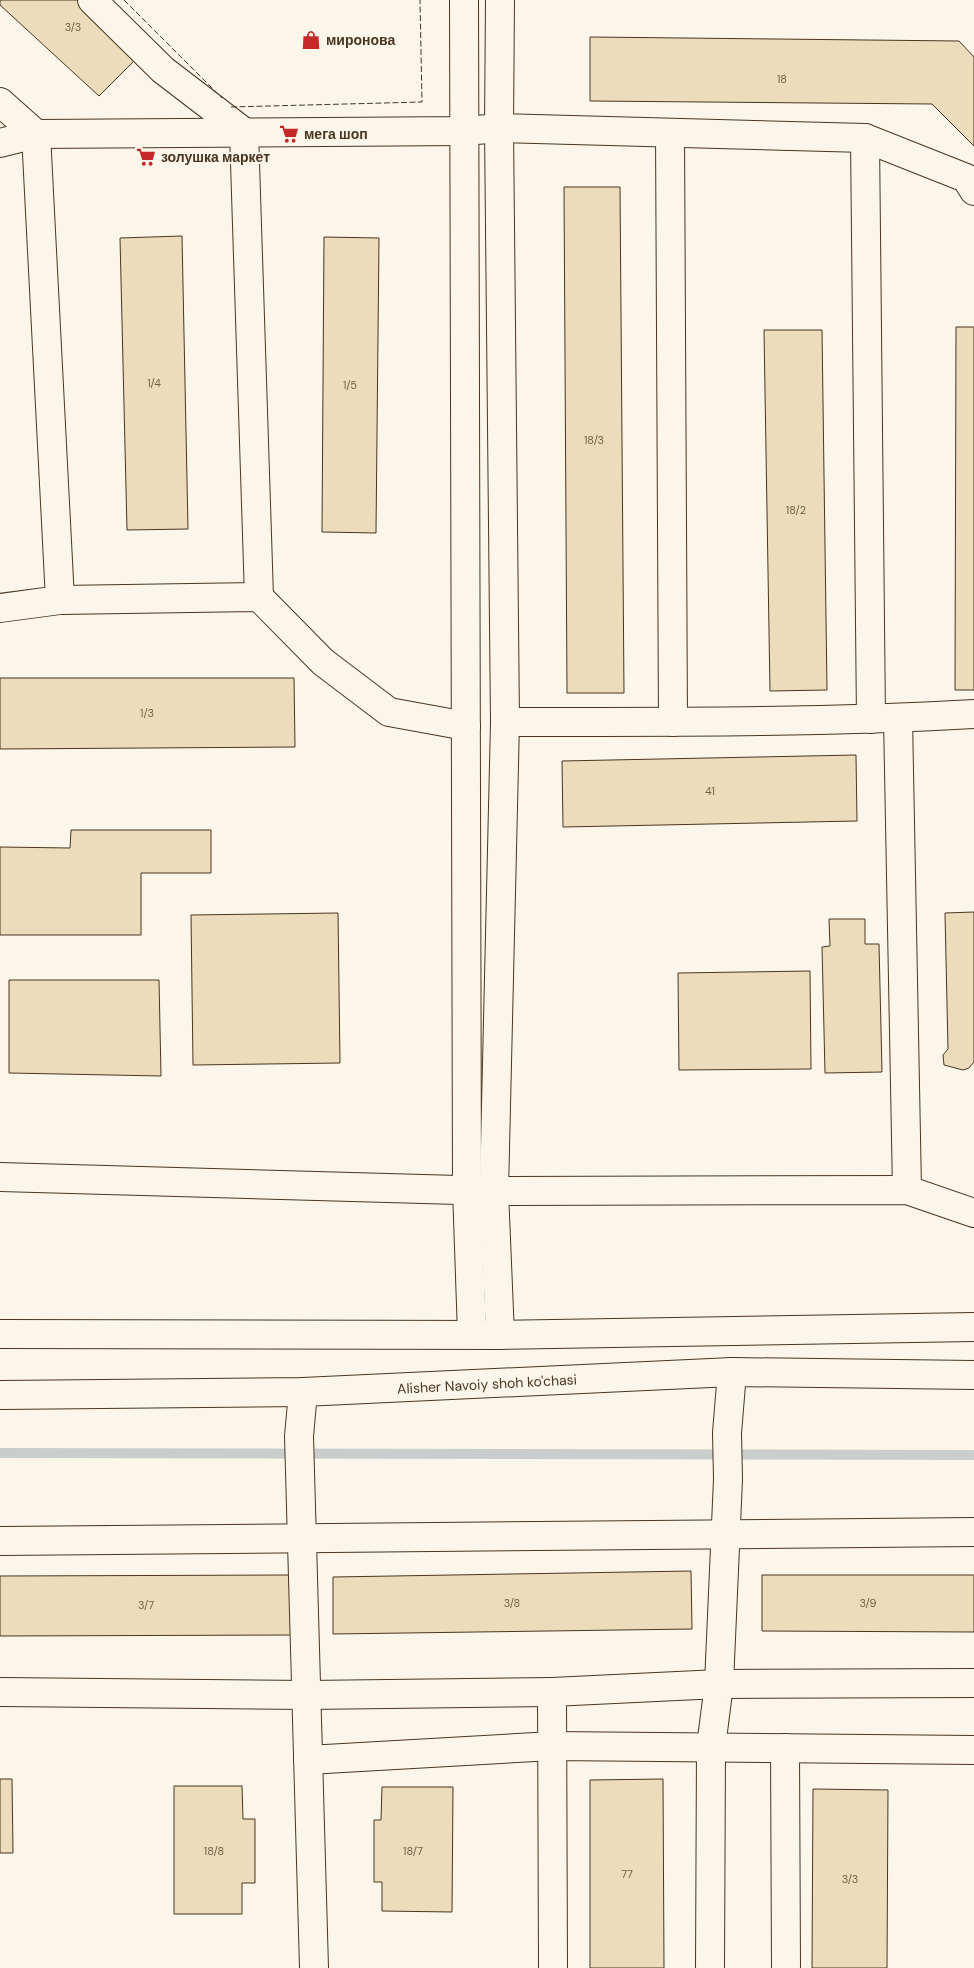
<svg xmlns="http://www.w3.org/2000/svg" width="974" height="1968" viewBox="0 0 974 1968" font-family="'DM Sans',sans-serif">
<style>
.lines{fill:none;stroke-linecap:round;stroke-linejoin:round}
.stream{stroke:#c9cecd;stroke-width:10}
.building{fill:#ecdcbc;stroke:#4a3520}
.minor-casing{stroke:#4a3520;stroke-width:30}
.major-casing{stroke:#4a3520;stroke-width:30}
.minor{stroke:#fbf6e9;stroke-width:28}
.major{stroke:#fbf6e9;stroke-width:28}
.fence{stroke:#4a3520;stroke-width:1;stroke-dasharray:6 2.5;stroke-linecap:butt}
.labels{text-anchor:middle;stroke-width:4;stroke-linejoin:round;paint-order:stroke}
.number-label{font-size:11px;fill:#725f47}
.poi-label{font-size:14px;font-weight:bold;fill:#4a3520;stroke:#fbf6e9;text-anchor:start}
.street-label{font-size:14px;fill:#4a3520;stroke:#fbf6e9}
</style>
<rect width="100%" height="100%" fill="#fbf6e9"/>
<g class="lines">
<polyline class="stream" points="0,1453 974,1455"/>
</g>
<g class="building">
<polygon points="0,0 94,0 147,48 99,96 0,5"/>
<polygon points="590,37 959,41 974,57 974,146 932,104 590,101"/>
<polygon points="564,187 620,187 624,693 567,693"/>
<polygon points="182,236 188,529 127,530 120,238"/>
<polygon points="324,237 379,238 376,533 322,532"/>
<polygon points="956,327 974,327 974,690 955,690"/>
<polygon points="764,330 822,330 827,690 770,691"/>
<polygon points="0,678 294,678 295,747 0,749"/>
<polygon points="856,755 857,821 563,827 562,761"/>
<polygon points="71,830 211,830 211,873 141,873 141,935 0,935 0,847 70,848"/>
<polygon points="974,912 974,1062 969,1068 963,1070 944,1065 943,1055 948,1049 945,913"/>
<polygon points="338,913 340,1063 193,1065 191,915"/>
<polygon points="829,919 865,919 865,944 879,944 882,1072 825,1073 822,947 830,946"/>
<polygon points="810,971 811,1069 679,1070 678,973"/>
<polygon points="9,980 159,980 161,1076 9,1073"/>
<polygon points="691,1571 692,1629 333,1634 333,1577"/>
<polygon points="293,1575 293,1635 0,1636 0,1576"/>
<polygon points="762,1575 974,1575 974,1632 762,1631"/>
<polygon points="0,1779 12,1779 13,1853 0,1853"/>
<polygon points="663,1779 664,1968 590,1968 590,1780"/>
<polygon points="174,1786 242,1786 243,1819 255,1819 255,1883 242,1883 242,1914 174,1914"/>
<polygon points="382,1787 453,1787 452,1912 382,1911 382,1882 374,1882 374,1820 381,1820"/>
<polygon points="813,1789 888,1790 887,1968 812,1968"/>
</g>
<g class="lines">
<g class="minor-casing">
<g id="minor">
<polyline points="92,0 163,70 244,132 259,597"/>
<polyline points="464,0 467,1190 472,1334"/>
<polyline points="0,102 36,134 60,600"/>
<polyline points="670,133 673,722"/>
<polyline points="865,138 871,719"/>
<polyline points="0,143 36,134 465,131 499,128 865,138 966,178 974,191"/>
<polyline points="0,608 60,600 259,597 323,662 389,712 466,726"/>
<polyline points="898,718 907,1190"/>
<path d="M505 722C661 722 818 723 974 714"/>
<polyline points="0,1177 494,1191 907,1190 974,1213"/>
<polyline points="500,1335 494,1191 505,722 499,128 500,0"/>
<polyline points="303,1392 299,1436 314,1968"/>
<polyline points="0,1541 974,1532"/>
<polyline points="0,1692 307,1695 552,1692"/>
<polyline points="785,1748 786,1968"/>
<polyline points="308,1760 553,1746 974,1750"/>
<polyline points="553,1968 552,1692 719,1684 728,1479 727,1433 732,1372"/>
<polyline points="710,1968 711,1747 719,1684 974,1683"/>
</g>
</g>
<g class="major-casing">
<g id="major">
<polyline points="0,1334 500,1335 974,1327"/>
<polyline points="0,1395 303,1392 732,1372 974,1375"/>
</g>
</g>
<use href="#minor" class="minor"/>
<use href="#major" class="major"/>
<g class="fence">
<polyline points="124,0 222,98"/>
<polyline points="231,107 422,102 420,0"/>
</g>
</g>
<defs>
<g id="shop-bare" transform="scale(1.5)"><path d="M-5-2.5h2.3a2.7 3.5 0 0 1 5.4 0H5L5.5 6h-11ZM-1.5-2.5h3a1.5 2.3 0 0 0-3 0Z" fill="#c62828" stroke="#fbf6e9" stroke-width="2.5" paint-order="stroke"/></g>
<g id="supermarket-bare" transform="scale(1.5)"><path d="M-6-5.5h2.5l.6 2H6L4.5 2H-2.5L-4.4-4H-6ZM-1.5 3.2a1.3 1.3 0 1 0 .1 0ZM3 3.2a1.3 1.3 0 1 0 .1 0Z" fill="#c62828" stroke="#fbf6e9" stroke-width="2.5" paint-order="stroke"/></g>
</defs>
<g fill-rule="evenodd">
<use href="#shop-bare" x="311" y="40"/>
<use href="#supermarket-bare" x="289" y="134"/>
<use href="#supermarket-bare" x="146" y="157"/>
</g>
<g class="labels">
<g class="number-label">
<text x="73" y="31">3/3</text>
<text x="782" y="83">18</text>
<text x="154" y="387">1/4</text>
<text x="350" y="389">1/5</text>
<text x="594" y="444">18/3</text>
<text x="796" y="514">18/2</text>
<text x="147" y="717">1/3</text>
<text x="710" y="795">41</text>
<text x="512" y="1607">3/8</text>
<text x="868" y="1607">3/9</text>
<text x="146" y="1609">3/7</text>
<text x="214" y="1855">18/8</text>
<text x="413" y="1855">18/7</text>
<text x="627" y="1878">77</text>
<text x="850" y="1883">3/3</text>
</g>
<g class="poi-label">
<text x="326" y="45">миронова</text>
<text x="304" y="139">мега шоп</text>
<text x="161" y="162">золушка маркет</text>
</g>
<g class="street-label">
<text transform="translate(487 1384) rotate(-3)" y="5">Alisher Navoiy shoh ko'chasi</text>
</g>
</g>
</svg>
